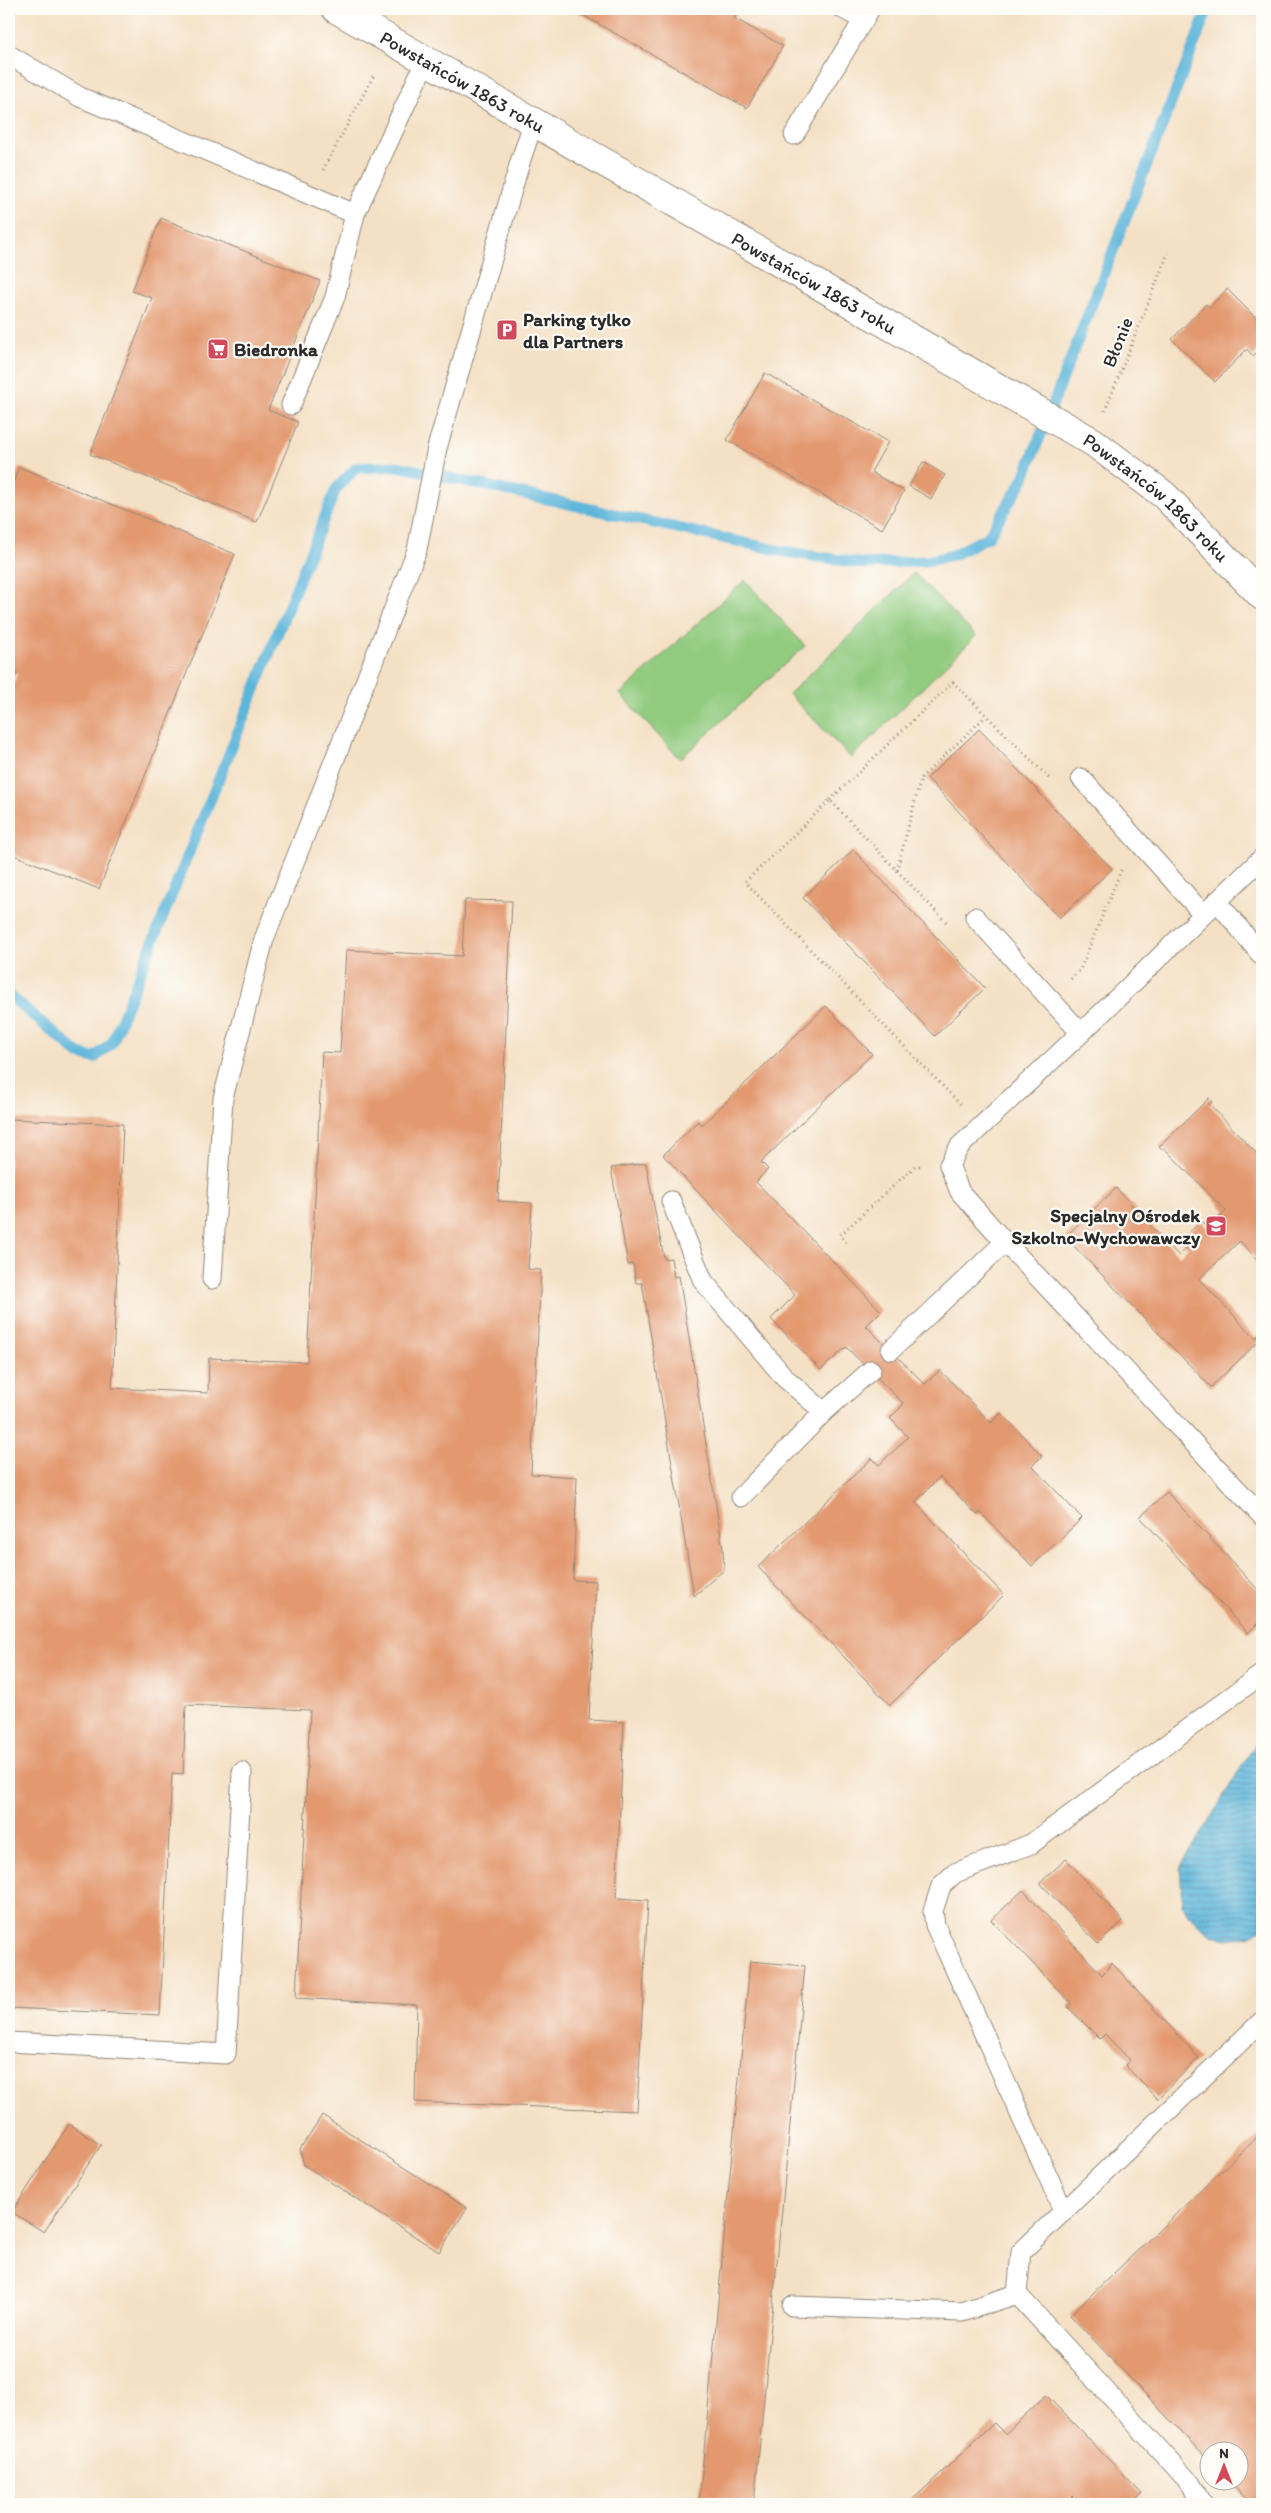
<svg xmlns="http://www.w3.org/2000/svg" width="1271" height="2513" viewBox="0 0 1271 2513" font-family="Itim,sans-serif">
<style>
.pitch{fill:#90cb7f;stroke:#5e7b55}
.water{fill:url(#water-rules);stroke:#447082}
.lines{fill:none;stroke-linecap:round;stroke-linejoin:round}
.stream{stroke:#5db5da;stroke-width:11}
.building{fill:#e3996f}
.service-casing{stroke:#908678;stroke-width:21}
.minor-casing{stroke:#908678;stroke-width:30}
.path{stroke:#908678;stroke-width:3;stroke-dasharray:1 4;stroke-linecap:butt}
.service{stroke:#fff;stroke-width:19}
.minor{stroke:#fff;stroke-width:28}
.labels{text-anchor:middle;stroke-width:4.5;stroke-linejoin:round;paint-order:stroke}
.street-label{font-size:19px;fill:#2b2b2b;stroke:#fdfcf7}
.poi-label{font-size:19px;font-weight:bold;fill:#2b2b2b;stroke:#fdfcf7;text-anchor:start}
</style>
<defs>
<pattern id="water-rules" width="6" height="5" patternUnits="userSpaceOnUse" patternTransform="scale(1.25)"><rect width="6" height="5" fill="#5db5da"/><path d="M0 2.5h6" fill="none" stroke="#4d93b1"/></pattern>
</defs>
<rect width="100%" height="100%" fill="#fdfcf7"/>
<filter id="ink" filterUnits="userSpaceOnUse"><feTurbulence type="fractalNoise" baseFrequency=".02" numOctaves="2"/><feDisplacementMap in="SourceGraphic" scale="10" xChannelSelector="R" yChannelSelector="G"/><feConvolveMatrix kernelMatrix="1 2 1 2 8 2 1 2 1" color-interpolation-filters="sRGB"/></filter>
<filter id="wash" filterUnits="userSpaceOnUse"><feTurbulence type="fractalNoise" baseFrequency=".0096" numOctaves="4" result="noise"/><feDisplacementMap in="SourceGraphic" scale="20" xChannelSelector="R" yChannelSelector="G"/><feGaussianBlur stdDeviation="1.12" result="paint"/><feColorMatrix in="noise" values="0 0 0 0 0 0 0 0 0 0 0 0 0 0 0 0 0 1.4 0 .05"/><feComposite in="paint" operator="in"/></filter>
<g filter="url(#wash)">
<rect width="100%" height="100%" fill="#f4e0c4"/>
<g class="pitch">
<polygon points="914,573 976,636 851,758 789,694"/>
<polygon points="745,580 805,646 680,759 620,694"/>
</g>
<polygon class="water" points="1262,1733 1262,1929 1248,1936 1227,1939 1211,1934 1193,1920 1183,1905 1180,1868"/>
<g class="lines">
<polyline class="stream" points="9,995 79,1054 94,1058 112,1043 336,489 356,468 397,466 781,551 865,564 927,561 953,555 988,537 1023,480 1208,9"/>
</g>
<g id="blocks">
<g class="building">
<polygon points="572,9 739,9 734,18 783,46 747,108"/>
<polygon points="161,218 320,281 268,410 298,422 257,522 90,454 152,298 132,291"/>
<polygon points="1227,289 1262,324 1262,347 1253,356 1247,349 1215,382 1172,339 1206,304 1210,307"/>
<polygon points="765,373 888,442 871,472 904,491 882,529 727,440"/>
<polygon points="923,462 945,475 931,499 909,486"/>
<polygon points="19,467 235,554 99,889 9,853 9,694 17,674 9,670 9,493"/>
<polygon points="979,729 1112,869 1059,918 927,778"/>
<polygon points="853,850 985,988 935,1036 803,898"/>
<polygon points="465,900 512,901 498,1201 532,1203 528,1269 541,1270 531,1474 577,1477 573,1580 596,1581 589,1720 624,1722 616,1898 648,1900 637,2111 415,2102 417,2005 296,1998 310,1710 186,1705 183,1774 172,1773 160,2015 9,2008 9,1119 123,1124 112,1388 208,1393 209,1358 307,1362 322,1052 340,1053 346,950 462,956"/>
<polygon points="826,1006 872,1054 761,1162 768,1169 756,1182 881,1311 866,1326 925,1384 940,1370 991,1423 1001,1413 1042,1456 1032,1466 1082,1518 1032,1566 980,1512 977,1515 940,1477 915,1502 1004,1595 890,1705 758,1567 872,1458 879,1465 908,1437 890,1418 904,1404 846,1347 821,1370 771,1319 795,1295 663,1155 698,1121 702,1125"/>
<polygon points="1209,1098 1212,1102 1209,1104 1262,1159 1262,1265 1240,1241 1199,1279 1255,1338 1257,1336 1260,1340 1211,1387 1065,1237 1116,1188 1179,1256 1188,1247 1181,1240 1201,1221 1208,1228 1226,1211 1164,1148 1162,1150 1159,1147"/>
<polygon points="646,1163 664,1259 671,1258 674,1277 679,1276 723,1549 724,1570 694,1596 642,1283 636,1283 633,1264 628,1265 611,1168"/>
<polygon points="1167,1492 1262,1594 1262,1619 1248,1633 1140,1517"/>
<polygon points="1066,1859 1123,1921 1098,1944 1040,1883"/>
<polygon points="1023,1890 1102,1975 1112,1963 1199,2058 1157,2099 1125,2065 1130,2060 1105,2034 1100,2039 1068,2007 1071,2003 991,1920"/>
<polygon points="750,1961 805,1966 754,2504 699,2504"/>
<polygon points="322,2115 467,2208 439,2252 304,2165 300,2149"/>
<polygon points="69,2124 101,2145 44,2232 12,2212"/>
<polygon points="1262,2132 1262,2504 1251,2504 1228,2480 1238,2480 1238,2450 1208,2450 1208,2460 1070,2315"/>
<polygon points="1046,2395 1142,2494 1132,2504 1081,2504 1073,2496 1065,2504 908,2504 994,2423 1005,2434"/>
</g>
</g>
</g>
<g filter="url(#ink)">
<use href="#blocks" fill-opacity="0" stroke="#908678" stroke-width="1"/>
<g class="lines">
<g class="service-casing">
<g id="service">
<polyline points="843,9 864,20"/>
<polyline points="9,55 80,97 355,214 426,60"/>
<polyline points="794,135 870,9"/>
<polyline points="291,405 335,297 355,214"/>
<polyline points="1081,778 1203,914"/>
<polyline points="1217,901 1262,956"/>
<polyline points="975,917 1081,1033"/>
<polyline points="671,1201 703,1281 785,1378 824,1412 871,1370"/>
<polyline points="1005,1242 1262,1516"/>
<polyline points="212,1279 223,1098 264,939 417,550 437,448 521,159 534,121"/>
<polyline points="891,1350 1005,1242 960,1192 949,1165 960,1146 1081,1033 1262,858"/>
<polyline points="741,1497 824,1412"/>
<polyline points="9,2042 226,2054 242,1772"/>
<polyline points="1064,2212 935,1925 933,1911 941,1886 955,1873 1031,1844 1262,1674"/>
<polyline points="792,2306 962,2312 1017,2294"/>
<polyline points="1202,2504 1191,2484 1017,2294 1021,2252 1262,2021"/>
</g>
</g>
<g class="minor-casing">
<g id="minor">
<path id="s1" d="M336 9 1093 442 1164 495 1262 596"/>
</g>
</g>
<g class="path">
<polyline points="323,170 375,73"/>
<polyline points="1105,411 1168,253"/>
<polyline points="830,800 953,682 1051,780"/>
<polyline points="897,870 921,778 986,716"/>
<polyline points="946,922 830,800 745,882 962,1106"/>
<polyline points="1071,979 1080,970 1122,868"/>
<polyline points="846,1242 840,1235 915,1166 921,1166"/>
</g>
<use href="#service" class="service"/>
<use href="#minor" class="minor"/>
</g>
</g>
<defs>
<g id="parking-square" transform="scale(1.125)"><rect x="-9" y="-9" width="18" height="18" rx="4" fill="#d1495b" stroke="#fdfcf7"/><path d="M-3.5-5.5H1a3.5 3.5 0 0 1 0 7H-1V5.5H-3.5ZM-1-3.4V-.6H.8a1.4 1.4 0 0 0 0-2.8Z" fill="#fff"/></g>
<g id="supermarket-square" transform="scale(1.125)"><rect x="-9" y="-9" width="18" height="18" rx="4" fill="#d1495b" stroke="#fdfcf7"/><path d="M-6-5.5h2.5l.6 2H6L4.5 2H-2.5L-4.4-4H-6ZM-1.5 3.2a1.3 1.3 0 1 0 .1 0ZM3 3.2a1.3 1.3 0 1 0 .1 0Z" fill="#fff"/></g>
<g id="school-square" transform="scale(1.125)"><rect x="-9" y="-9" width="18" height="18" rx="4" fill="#d1495b" stroke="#fdfcf7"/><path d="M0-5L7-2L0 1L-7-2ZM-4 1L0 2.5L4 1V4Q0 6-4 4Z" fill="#fff"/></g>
</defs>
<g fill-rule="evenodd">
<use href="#parking-square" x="507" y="330"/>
<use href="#supermarket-square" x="218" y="349"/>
<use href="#school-square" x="1216" y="1226"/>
</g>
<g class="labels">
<g class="street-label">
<text dy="7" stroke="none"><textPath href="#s1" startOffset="146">Powstańców 1863 roku</textPath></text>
<text dy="7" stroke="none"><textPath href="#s1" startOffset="551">Powstańców 1863 roku</textPath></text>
<text transform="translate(1117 342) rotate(-68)" y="7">Błonie</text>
<text dy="7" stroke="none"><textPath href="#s1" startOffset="956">Powstańców 1863 roku</textPath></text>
</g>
<g class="poi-label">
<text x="523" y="326">Parking tylko<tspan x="523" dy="22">dla Partners</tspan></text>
<text x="234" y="356">Biedronka</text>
<text x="1200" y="1222" text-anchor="end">Specjalny Ośrodek<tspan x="1200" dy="22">Szkolno-Wychowawczy</tspan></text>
</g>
</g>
<rect width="1271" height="2513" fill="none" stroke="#fdfcf7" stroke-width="30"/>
<g transform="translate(1224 2466)"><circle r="24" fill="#fdfcf7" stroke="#a9a8a5"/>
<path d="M0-4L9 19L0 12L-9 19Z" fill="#d1495b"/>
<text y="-8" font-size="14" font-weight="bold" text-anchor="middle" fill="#2b2b2b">N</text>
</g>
</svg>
